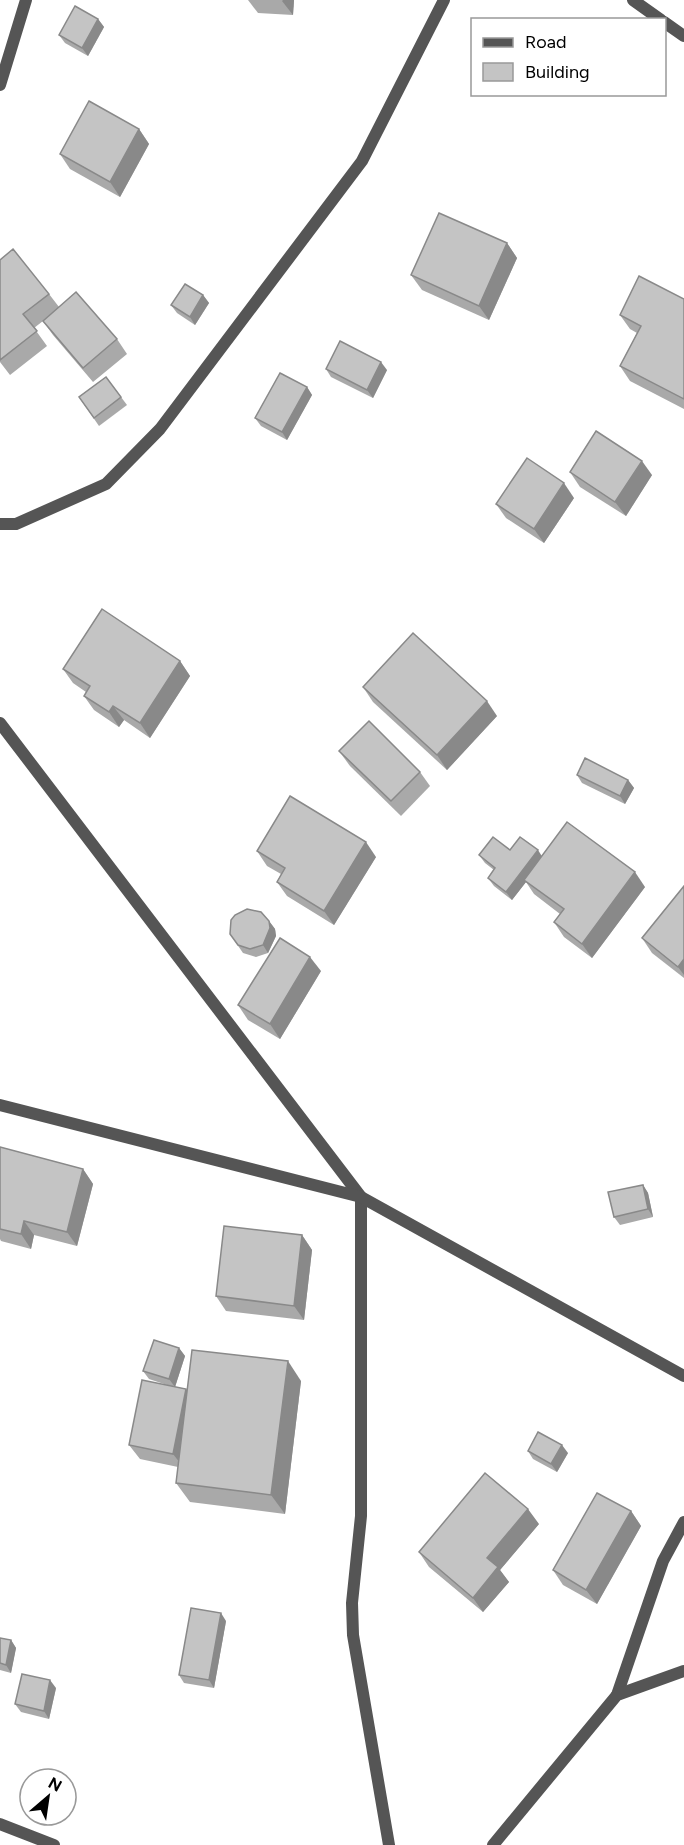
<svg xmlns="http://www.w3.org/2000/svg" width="684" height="1845" viewBox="0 0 684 1845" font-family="Figtree,sans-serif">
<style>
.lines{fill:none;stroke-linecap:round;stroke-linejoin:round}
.street{stroke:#555;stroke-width:12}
.wall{fill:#a9a9a9}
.shaded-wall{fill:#898989}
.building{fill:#c4c4c4;stroke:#898989;stroke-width:1.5}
</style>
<rect width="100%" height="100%" fill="#fff"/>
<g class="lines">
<g class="street">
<polyline points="633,0 661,20"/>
<polyline points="664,22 684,36"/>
<polyline points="0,85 26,0"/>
<polyline points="0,524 16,524 106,484 160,429 362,161 444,0"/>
<polyline points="0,723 361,1197 361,1516 352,1603 353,1635 389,1845"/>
<polyline points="0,1105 361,1197 684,1376"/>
<polyline points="617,1695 663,1561 684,1522"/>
<polyline points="0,1824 54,1845"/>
<polyline points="493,1845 617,1695 684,1671"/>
</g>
</g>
<g class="wall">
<polygon points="248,0 294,0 293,15 258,13"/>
<polygon points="98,19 104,27 88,56 65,43 59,35"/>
<polygon points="139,129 149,144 120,197 70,169 60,154"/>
<polygon points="507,243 517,258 489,320 422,290 411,275"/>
<polygon points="0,260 49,294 59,307 117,339 127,354 93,382 53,335 43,321 34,328 47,346 10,375 0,362"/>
<polygon points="203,295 209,303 195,325 177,313 171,305"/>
<polygon points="684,299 684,409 630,381 620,366 637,333 630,329 620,315"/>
<polygon points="326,369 387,370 373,398 331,377"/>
<polygon points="106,377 127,405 99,426 79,397"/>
<polygon points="307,387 312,395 287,440 261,426 255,418"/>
<polygon points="570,472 652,475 626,516 580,487"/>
<polygon points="574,498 544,543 506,518 496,504"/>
<polygon points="180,661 190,676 150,738 124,720 119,727 94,710 84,696 86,692 73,683 63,669"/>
<polygon points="363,687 497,716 447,770 373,702"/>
<polygon points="339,751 420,772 430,786 401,816 350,766"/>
<polygon points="577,775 628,780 634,788 625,804 582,783"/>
<polygon points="510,850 542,856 645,887 592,958 564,937 554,922 560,914 534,894 526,882 512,900 494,886 488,878 494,870 485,863 479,855"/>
<polygon points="257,851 376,857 334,925 287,896 277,882 281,874 267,866"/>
<polygon points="684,886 684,978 652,953 642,938"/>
<polygon points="269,921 275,929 276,936 268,953 256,957 243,953 230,934"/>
<polygon points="321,971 280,1039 248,1020 238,1005"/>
<polygon points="0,1147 83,1169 93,1184 77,1246 34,1235 31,1249 1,1241 0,1239"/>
<polygon points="643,1185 648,1193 653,1217 620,1225 614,1217"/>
<polygon points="302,1235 312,1250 304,1320 226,1311 216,1296"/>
<polygon points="179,1348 185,1356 175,1387 186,1389 187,1390 301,1381 285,1514 190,1502 176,1483 178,1467 140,1459 129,1445 170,1386 149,1379 143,1371"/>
<polygon points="528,1451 568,1453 557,1472 533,1459"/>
<polygon points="631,1511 641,1526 597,1604 563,1585 553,1570"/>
<polygon points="539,1524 500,1570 509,1582 483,1612 429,1567 419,1552"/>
<polygon points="226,1621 214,1688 184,1683 179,1675"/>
<polygon points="0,1638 11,1640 16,1648 11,1673 0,1670"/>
<polygon points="56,1688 49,1719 21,1712 15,1704"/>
</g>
<g class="shaded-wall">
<polygon points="283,0 294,0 293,15 282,1"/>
<polygon points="98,19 104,27 88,56 82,48"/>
<polygon points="139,129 149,144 120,197 110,182"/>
<polygon points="507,243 517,258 489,320 479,306"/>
<polygon points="203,295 209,303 195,325 190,317"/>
<polygon points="381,362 387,370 373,398 367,390"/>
<polygon points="307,387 312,395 287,440 282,432"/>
<polygon points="642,461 652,475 626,516 615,502"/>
<polygon points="564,483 574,498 544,543 534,529"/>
<polygon points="180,661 190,676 150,738 140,723"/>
<polygon points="487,701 497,716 447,770 437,755"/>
<polygon points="113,706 124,720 119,727 109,712"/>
<polygon points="628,780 634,788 625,804 620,796"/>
<polygon points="366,842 376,857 334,925 324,911"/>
<polygon points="538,850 543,858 524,880 526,882 512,900 506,892"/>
<polygon points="635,872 645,887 592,958 582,944"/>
<polygon points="269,921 275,929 276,936 268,953 263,945"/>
<polygon points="310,957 321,971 280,1039 270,1024"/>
<polygon points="684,959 684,975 678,967"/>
<polygon points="83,1169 93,1184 77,1246 67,1232"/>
<polygon points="643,1185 648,1193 653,1217 648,1209"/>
<polygon points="24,1221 34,1235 31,1249 21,1234"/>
<polygon points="302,1235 312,1250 304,1320 294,1306"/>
<polygon points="179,1348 185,1356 175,1387 169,1379"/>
<polygon points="288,1361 301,1381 285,1514 271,1495"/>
<polygon points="186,1389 197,1404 184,1468 173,1454"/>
<polygon points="562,1445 568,1453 557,1472 551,1464"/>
<polygon points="528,1509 539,1524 500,1570 509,1582 483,1612 473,1598 487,1558"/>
<polygon points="631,1511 641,1526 597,1604 586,1590"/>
<polygon points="221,1613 226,1621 214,1688 209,1680"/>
<polygon points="11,1640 16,1648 11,1673 6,1665"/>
<polygon points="50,1680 56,1688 49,1719 44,1711"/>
</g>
<g class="building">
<polygon points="75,6 98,19 82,48 59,35"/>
<polygon points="89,101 139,129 110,182 60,154"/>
<polygon points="439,213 507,243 479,306 411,275"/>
<polygon points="13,249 49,294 23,314 37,331 0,360 0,260"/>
<polygon points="639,276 684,299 684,399 620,366 641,326 620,315"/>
<polygon points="185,284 203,295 190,317 171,305"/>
<polygon points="76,292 117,339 83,368 43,321"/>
<polygon points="340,341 381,362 367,390 326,369"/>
<polygon points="280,373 307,387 282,432 255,418"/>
<polygon points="106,377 121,397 94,418 79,397"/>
<polygon points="596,431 642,461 615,502 570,472"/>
<polygon points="527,458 564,483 534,529 496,504"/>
<polygon points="102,609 180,661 140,723 113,706 109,712 84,696 90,686 63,669"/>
<polygon points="413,633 487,701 437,755 363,687"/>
<polygon points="369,721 420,772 391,801 339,751"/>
<polygon points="585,758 628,780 620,796 577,775"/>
<polygon points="290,796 366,842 324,911 277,882 285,868 257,851"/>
<polygon points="567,822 635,872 582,944 554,922 564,909 524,880"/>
<polygon points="493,837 510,850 520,837 538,850 506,892 488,878 495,868 479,855"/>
<polygon points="684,886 684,959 678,967 642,938"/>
<polygon points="247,909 261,912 269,921 270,928 263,945 250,949 238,945 230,934 231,920 235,915"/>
<polygon points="280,938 310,957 270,1024 238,1005"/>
<polygon points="0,1147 83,1169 67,1232 24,1221 21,1234 0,1229"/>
<polygon points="643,1185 648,1209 614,1217 608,1192"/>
<polygon points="224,1226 302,1235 294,1306 216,1296"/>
<polygon points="154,1340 179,1348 169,1379 143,1371"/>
<polygon points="192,1350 288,1361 271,1495 176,1483"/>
<polygon points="142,1380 186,1389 173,1454 129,1445"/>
<polygon points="538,1432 562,1445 551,1464 528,1451"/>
<polygon points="485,1473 528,1509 487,1558 498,1567 473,1598 419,1552"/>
<polygon points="597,1493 631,1511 586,1590 553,1570"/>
<polygon points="191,1608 221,1613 209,1680 179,1675"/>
<polygon points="0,1638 11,1640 6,1665 0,1663"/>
<polygon points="22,1674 50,1680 44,1711 15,1704"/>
</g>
<rect x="471" y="18" width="195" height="78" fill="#ffffff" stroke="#999999" stroke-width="1.5"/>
<rect x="483" y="38" width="30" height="9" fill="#555555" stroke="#999999" stroke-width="1.5"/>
<text x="525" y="48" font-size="18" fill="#000000">Road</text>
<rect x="483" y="63" width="30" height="18" fill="#c4c4c4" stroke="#999999" stroke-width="1.5"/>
<text x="525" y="78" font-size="18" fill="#000000">Building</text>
<g transform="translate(48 1797) rotate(29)"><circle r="28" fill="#ffffff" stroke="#999999" stroke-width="1.5"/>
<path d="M0-4.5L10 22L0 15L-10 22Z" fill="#000000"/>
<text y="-9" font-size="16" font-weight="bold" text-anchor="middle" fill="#000000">N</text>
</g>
</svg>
